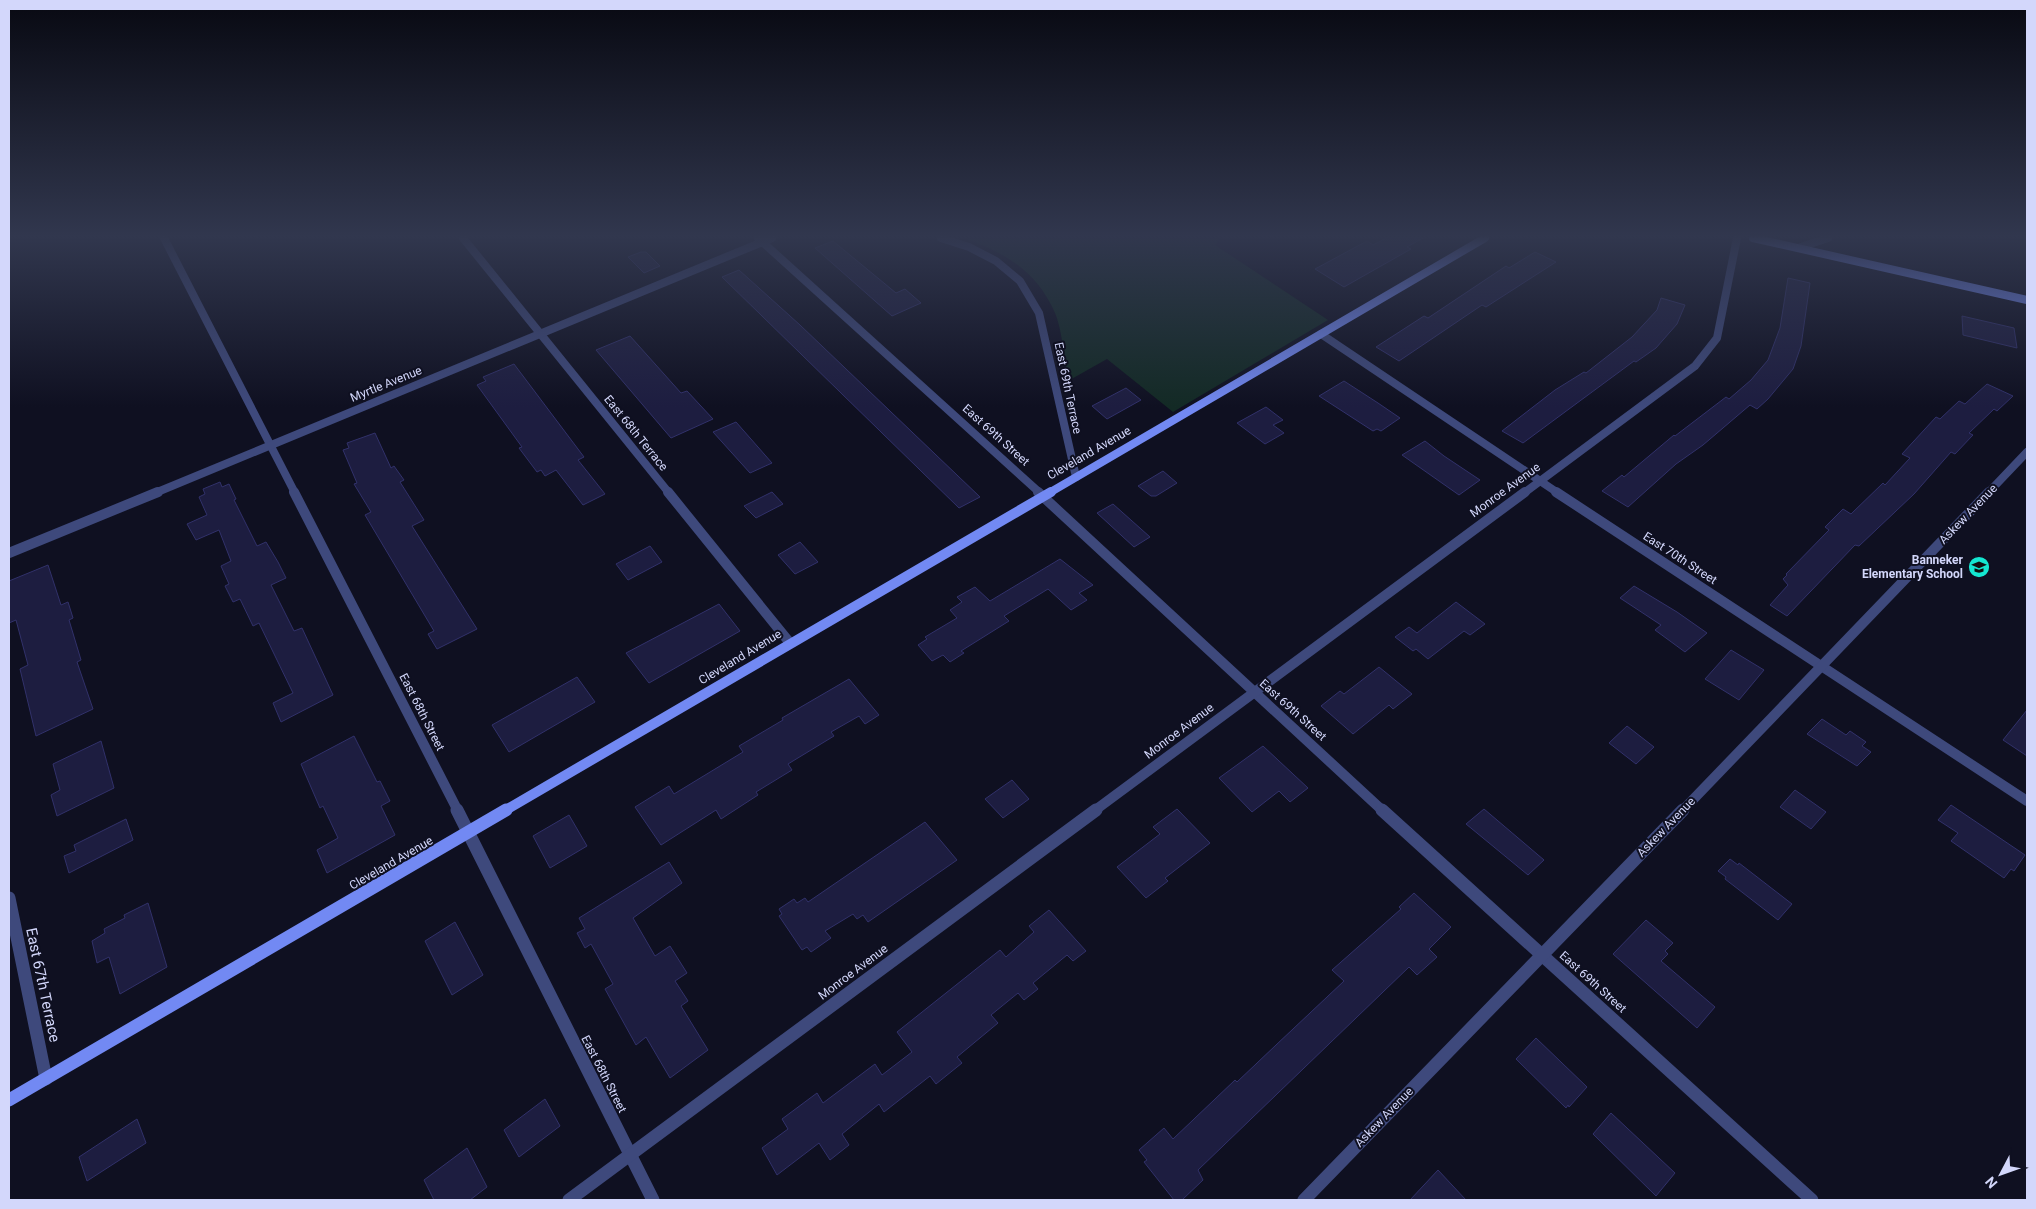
<svg xmlns="http://www.w3.org/2000/svg" width="2036" height="1209" viewBox="0 0 2036 1209" font-family="Roboto,sans-serif">
<style>
.green{fill:#132a25}
.building{fill:#1d1d40;stroke:#31316a}
.lines{fill:none;stroke-linecap:round;stroke-linejoin:round}
.minor-far2{stroke:#3e497c;stroke-width:8}
.minor-far1{stroke:#3e497c;stroke-width:10}
.minor{stroke:#3e497c;stroke-width:13}
.secondary-far2{stroke:#7289f3;stroke-width:8}
.secondary-far1{stroke:#7289f3;stroke-width:10}
.secondary{stroke:#7289f3;stroke-width:13}
.labels{text-anchor:middle;stroke-width:4;stroke-linejoin:round;paint-order:stroke}
.street-label{font-size:12px;fill:#d3d7fb;stroke:#0f1021}
.poi-label{font-size:12px;font-weight:bold;fill:#d3d7fb;stroke:#0f1021;text-anchor:end}
.near-street-label{font-size:15px;fill:#d3d7fb;stroke:#0f1021}
</style>
<rect width="100%" height="100%" fill="#0f1021"/>
<path class="green" d="M964 238H1221L1215 245 1328 320 1173 412 1107 359 1068 381C1065 363 1062 329 1055 313 1036 270 1006 254 964 238Z"/>
<g class="building">
<polygon points="1386,238 1423,238 1407,247 1411,249 1344,287 1315,269 1367,241 1373,245"/>
<polygon points="833,241 896,293 905,289 921,303 892,316 815,248"/>
<polygon points="641,252 646,252 660,266 644,273 628,257"/>
<polygon points="1535,252 1556,262 1486,307 1482,305 1399,361 1376,347 1424,316 1428,318 1506,266 1509,268"/>
<polygon points="739,270 800,325 980,497 959,508 722,277"/>
<polygon points="1788,278 1810,283 1801,346 1793,369 1768,399 1757,409 1750,405 1703,445 1676,464 1628,507 1602,491 1622,475 1624,477 1674,435 1675,436 1726,397 1729,399 1751,380 1768,360 1780,328"/>
<polygon points="1661,298 1685,305 1677,324 1656,348 1636,362 1634,361 1523,443 1502,431 1555,390 1584,372 1586,373 1632,337 1657,310"/>
<polygon points="1962,316 2014,328 2017,348 1963,335"/>
<polygon points="630,336 681,393 687,391 713,419 671,438 596,350"/>
<polygon points="514,364 584,457 578,460 605,494 583,505 556,470 545,476 541,470 537,472 519,448 522,447 477,385 486,381 483,377"/>
<polygon points="1344,381 1378,403 1400,418 1381,431 1377,429 1373,431 1319,396"/>
<polygon points="1987,384 2013,396 1997,411 1994,409 1969,433 1973,435 1955,454 1951,452 1914,494 1859,546 1855,545 1787,616 1770,605 1788,585 1783,579 1787,575 1786,574 1829,530 1825,527 1843,509 1851,514 1883,483 1885,485 1910,458 1902,454 1936,417 1940,419 1959,401 1965,404"/>
<polygon points="1126,388 1141,400 1107,419 1092,406"/>
<polygon points="1266,407 1283,420 1273,425 1284,433 1265,444 1237,423"/>
<polygon points="736,422 772,463 750,473 713,432"/>
<polygon points="375,433 391,468 394,466 404,480 400,482 424,520 412,526 477,629 437,649 428,634 434,631 365,515 371,512 354,484 357,483 343,450 349,448 347,443"/>
<polygon points="1425,441 1444,456 1480,480 1459,495 1402,455"/>
<polygon points="1163,471 1177,483 1156,496 1151,496 1138,486"/>
<polygon points="220,482 222,487 229,484 236,499 234,500 257,546 266,542 278,562 286,578 271,585 294,631 302,628 333,695 281,722 273,703 293,693 259,623 253,626 240,599 233,602 225,586 229,584 221,566 231,561 219,530 196,540 187,524 207,515 199,497 205,494 203,489"/>
<polygon points="772,492 783,504 756,518 744,506"/>
<polygon points="1113,504 1150,537 1134,547 1097,513"/>
<polygon points="800,542 818,562 795,574 778,555"/>
<polygon points="650,546 662,562 628,580 616,564"/>
<polygon points="1060,559 1093,585 1079,593 1087,600 1071,610 1048,589 1004,616 1009,621 961,651 964,653 950,662 943,655 932,661 918,645 927,639 925,637 957,618 950,610 962,602 957,597 975,587 990,601"/>
<polygon points="48,565 61,605 68,602 73,618 69,620 81,660 77,662 93,709 36,736 20,669 28,665 16,620 9,623 9,581"/>
<polygon points="1634,586 1677,612 1707,633 1685,652 1655,630 1661,625 1620,598"/>
<polygon points="1456,602 1485,624 1470,635 1464,631 1428,659 1416,649 1413,651 1395,637 1409,627 1417,633"/>
<polygon points="719,604 740,631 649,683 626,653"/>
<polygon points="1731,650 1764,670 1739,700 1705,679"/>
<polygon points="1379,667 1412,694 1393,709 1389,705 1353,734 1321,706 1340,691 1344,694"/>
<polygon points="577,677 595,702 509,752 492,725"/>
<polygon points="849,679 879,715 865,724 859,716 831,732 834,736 788,764 792,770 756,792 758,795 721,819 716,810 661,845 635,807 669,786 674,794 743,752 739,746 783,720 782,718"/>
<polygon points="2027,710 2027,756 2003,740"/>
<polygon points="1822,719 1846,735 1850,731 1866,742 1862,746 1871,752 1857,766 1807,734"/>
<polygon points="1627,726 1654,747 1636,764 1609,743"/>
<polygon points="354,736 377,782 380,781 390,801 381,806 395,835 327,873 317,850 338,838 323,806 320,808 301,764"/>
<polygon points="101,741 114,788 57,816 51,795 60,790 53,764"/>
<polygon points="1263,746 1308,788 1290,802 1279,791 1252,812 1219,778"/>
<polygon points="1012,780 1029,799 1003,818 985,799"/>
<polygon points="1795,790 1826,812 1811,829 1780,807"/>
<polygon points="1951,805 2025,855 2014,871 2011,869 2004,878 1951,841 1958,833 1938,820"/>
<polygon points="1177,809 1210,843 1165,878 1168,881 1146,898 1117,867 1160,834 1153,827"/>
<polygon points="1484,809 1544,860 1528,875 1466,824"/>
<polygon points="569,815 587,846 550,868 533,836"/>
<polygon points="126,819 133,840 69,873 64,856 76,851 74,845"/>
<polygon points="925,822 957,860 868,922 863,915 857,919 853,914 825,931 831,938 811,952 807,947 802,950 779,916 782,914 779,909 794,899 797,903 805,898 808,902"/>
<polygon points="1730,859 1738,865 1739,863 1792,904 1778,920 1725,879 1726,877 1718,871"/>
<polygon points="669,862 682,883 633,918 655,956 670,946 687,973 675,981 688,1001 681,1006 708,1050 670,1078 646,1037 636,1045 605,989 613,984 591,944 585,948 577,933 585,929 579,918"/>
<polygon points="1414,893 1451,927 1429,949 1437,957 1417,975 1409,967 1198,1170 1203,1180 1182,1200 1174,1200 1144,1162 1147,1160 1139,1150 1164,1128 1173,1139 1235,1080 1237,1082 1276,1045 1344,981 1332,970 1401,909 1399,907"/>
<polygon points="148,903 167,967 120,994 109,957 97,963 92,941 105,933 104,929 125,918 124,915"/>
<polygon points="1049,910 1086,951 1073,961 1067,955 1033,983 1038,989 1024,1000 1018,993 991,1015 998,1023 957,1057 962,1063 936,1084 930,1076 884,1112 879,1104 842,1134 849,1145 830,1160 819,1143 777,1175 762,1148 788,1129 782,1119 817,1093 823,1103 875,1064 882,1075 912,1052 897,1032 1000,950 1006,957 1034,932 1029,926"/>
<polygon points="1646,920 1673,943 1665,951 1668,954 1661,961 1715,1007 1697,1028 1613,954"/>
<polygon points="455,922 483,975 452,995 425,941"/>
<polygon points="1536,1038 1587,1087 1569,1107 1568,1105 1566,1108 1516,1059"/>
<polygon points="545,1099 560,1126 519,1157 504,1130"/>
<polygon points="1611,1113 1675,1173 1656,1196 1593,1134"/>
<polygon points="137,1119 146,1143 87,1181 79,1157"/>
<polygon points="467,1148 487,1187 470,1200 434,1200 424,1180"/>
<polygon points="1438,1170 1466,1200 1410,1200"/>
</g>
<g class="lines">
<g class="minor-far2">
<polyline points="164,238 295,493"/>
<polyline points="463,238 669,493"/>
<polyline points="758,238 1040,493"/>
<polyline points="941,238 969,247 996,261 1020,281 1039,313 1076,477"/>
<polyline points="1798,248 1828,238"/>
<polyline points="1321,334 1558,493"/>
<polyline points="155,493 772,238"/>
<polyline points="1524,493 1695,366 1717,338 1737,238"/>
<polyline points="1988,493 2027,452"/>
</g>
<g class="minor-far1">
<polyline points="294,492 458,811"/>
<polyline points="668,492 790,643"/>
<polyline points="1038,492 1383,811"/>
<polyline points="1556,492 2027,801"/>
<polyline points="9,553 158,492"/>
<polyline points="1094,811 1525,492"/>
<polyline points="1682,811 1989,492"/>
</g>
<g class="minor">
<polyline points="457,810 653,1200"/>
<polyline points="1382,810 1812,1200"/>
<polyline points="9,898 46,1079"/>
<polyline points="569,1200 1096,810"/>
<polyline points="1304,1200 1683,810"/>
</g>
<g class="secondary-far2">
<polyline points="1753,238 2027,300"/>
<polyline points="1049,493 1485,238"/>
</g>
<polyline class="secondary-far1" points="504,811 1051,492"/>
<polyline class="secondary" points="9,1100 506,810"/>
</g>
<linearGradient id="sky" x2="0" y2="1"><stop stop-color="#080912"/><stop offset="0.58" stop-color="#31374e"/><stop offset="1" stop-color="#31374e" stop-opacity="0"/></linearGradient>
<rect width="2036" height="407" fill="url(#sky)"/>
<defs>
<g id="school-disc" transform="scale(1.125)"><circle r="9.5" fill="#14e7d1" stroke="#0f1021"/><path d="M0-5L7-2L0 1L-7-2ZM-4 1L0 2.5L4 1V4Q0 6-4 4Z" fill="#111"/></g>
</defs>
<g fill-rule="evenodd">
<use href="#school-disc" x="1979" y="567"/>
</g>
<g class="labels">
<g class="street-label">
<text transform="translate(386 384) rotate(-22)" y="4">Myrtle Avenue</text>
<text transform="translate(1068 388) rotate(78)" y="4">East 69th Terrace</text>
<text transform="translate(636 433) rotate(51)" y="4">East 68th Terrace</text>
<text transform="translate(996 435) rotate(42)" y="4">East 69th Street</text>
<text transform="translate(1089 453) rotate(-30)" y="4">Cleveland Avenue</text>
<text transform="translate(1505 490) rotate(-36)" y="4">Monroe Avenue</text>
<text transform="translate(1968 514) rotate(-46)" y="4">Askew Avenue</text>
<text transform="translate(1680 558) rotate(33)" y="4">East 70th Street</text>
<text transform="translate(740 657) rotate(-31)" y="4">Cleveland Avenue</text>
<text transform="translate(1293 710) rotate(42)" y="4">East 69th Street</text>
<text transform="translate(422 712) rotate(63)" y="4">East 68th Street</text>
<text transform="translate(1179 731) rotate(-37)" y="4">Monroe Avenue</text>
<text transform="translate(1666 827) rotate(-46)" y="4">Askew Avenue</text>
<text transform="translate(391 863) rotate(-30)" y="4">Cleveland Avenue</text>
<text transform="translate(853 972) rotate(-37)" y="4">Monroe Avenue</text>
<text transform="translate(1593 982) rotate(42)" y="4">East 69th Street</text>
<text transform="translate(604 1074) rotate(63)" y="4">East 68th Street</text>
<text transform="translate(1384 1117) rotate(-46)" y="4">Askew Avenue</text>
</g>
<g class="poi-label">
<text x="1963" y="564">Banneker<tspan x="1963" dy="14">Elementary School</tspan></text>
</g>
<g class="near-street-label">
<text transform="translate(43 985) rotate(78)" y="5">East 67th Terrace</text>
</g>
</g>
<rect width="2036" height="1209" fill="none" stroke="#d3d7fb" stroke-width="20"/>
<g transform="translate(2001 1174) rotate(229)" stroke="#0f1021" stroke-width="4" paint-order="stroke">
<path d="M0-4L9 19L0 12L-9 19Z" fill="#d3d7fb"/>
<text y="-8" font-size="14" font-weight="bold" text-anchor="middle" fill="#d3d7fb">N</text>
</g>
</svg>
